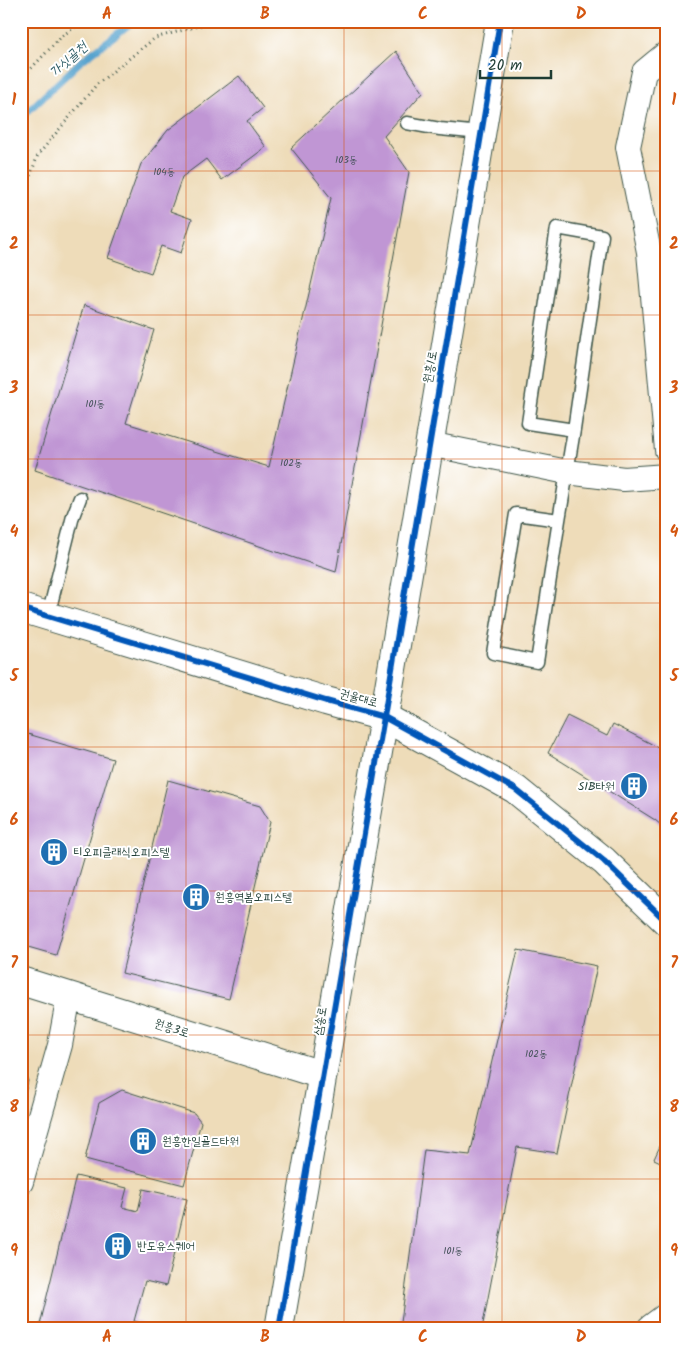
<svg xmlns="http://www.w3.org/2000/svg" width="688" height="1350" viewBox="0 0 688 1350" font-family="Kalam,'Poor Story',sans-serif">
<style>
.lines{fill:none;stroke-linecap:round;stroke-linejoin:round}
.stream{stroke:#54a2cd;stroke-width:7}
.building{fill:#c096d4}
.lane-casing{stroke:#3e5548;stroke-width:15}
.street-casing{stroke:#3e5548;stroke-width:26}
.secondary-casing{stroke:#3e5548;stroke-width:30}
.primary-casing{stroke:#3e5548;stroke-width:30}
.path{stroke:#3e5548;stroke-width:3;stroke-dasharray:1 4;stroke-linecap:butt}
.lane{stroke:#fff;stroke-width:12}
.street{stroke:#fff;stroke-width:24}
.secondary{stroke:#fff;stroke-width:28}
.primary{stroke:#fff;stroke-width:28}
.cycleway-casing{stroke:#fff;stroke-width:9}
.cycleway{stroke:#0057b8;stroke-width:6}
.grid{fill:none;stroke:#d45610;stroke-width:1;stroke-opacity:0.55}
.labels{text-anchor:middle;stroke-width:4;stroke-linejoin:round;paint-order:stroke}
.number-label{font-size:10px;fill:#47535c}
.street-label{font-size:12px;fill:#1f3d34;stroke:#fff}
.poi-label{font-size:12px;fill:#1f3d34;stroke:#fff;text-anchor:start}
.water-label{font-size:14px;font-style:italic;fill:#32606a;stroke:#fff}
.neatline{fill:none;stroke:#d45610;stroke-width:2}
.grid-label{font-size:16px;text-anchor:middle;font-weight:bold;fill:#d45610}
</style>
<rect width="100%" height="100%" fill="#fff"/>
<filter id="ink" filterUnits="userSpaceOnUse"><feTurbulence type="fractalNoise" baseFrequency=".02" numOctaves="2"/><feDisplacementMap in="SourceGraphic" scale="10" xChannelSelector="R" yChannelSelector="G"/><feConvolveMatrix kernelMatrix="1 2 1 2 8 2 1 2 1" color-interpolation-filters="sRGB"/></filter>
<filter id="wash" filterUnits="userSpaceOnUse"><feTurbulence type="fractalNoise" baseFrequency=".0096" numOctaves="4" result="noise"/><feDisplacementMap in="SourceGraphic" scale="20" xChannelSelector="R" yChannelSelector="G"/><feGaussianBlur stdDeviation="1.12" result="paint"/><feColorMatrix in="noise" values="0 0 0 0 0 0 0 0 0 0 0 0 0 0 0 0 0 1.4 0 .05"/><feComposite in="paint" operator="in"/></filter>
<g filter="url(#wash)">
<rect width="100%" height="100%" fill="#eedcb9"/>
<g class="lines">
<polyline class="stream" points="21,120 25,114 80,62 130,24 135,21"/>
</g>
<g id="blocks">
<g class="building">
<polygon points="396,51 423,92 384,136 409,172 336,572 35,470 84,305 154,330 126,423 269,467 331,198 291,148"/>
<polygon points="239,76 263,108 247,121 266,147 222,180 206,159 182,177 170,211 192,219 181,253 161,246 151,273 108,258 141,164 168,130"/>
<polygon points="567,716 607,736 613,724 667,752 667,830 655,820 548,753"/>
<polygon points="21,732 113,759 56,955 21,945"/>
<polygon points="168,780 260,806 270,822 229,999 122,973"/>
<polygon points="518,950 597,966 557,1153 517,1147 482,1329 400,1329 424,1150 470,1155"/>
<polygon points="21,1064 28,1081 22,1105 21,1105"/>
<polygon points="122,1090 194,1113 201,1122 184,1185 85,1159 99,1103"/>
<polygon points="667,1131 667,1165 654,1159"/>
<polygon points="76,1176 127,1188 122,1207 138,1211 143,1189 187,1199 166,1286 145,1281 134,1321 161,1329 39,1329"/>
</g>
</g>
</g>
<g filter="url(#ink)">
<use href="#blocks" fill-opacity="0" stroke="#3e5548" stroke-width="1"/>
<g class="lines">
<g class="lane-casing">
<g id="lane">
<polyline points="407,123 440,129 481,133"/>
<polyline points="559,520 516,514 493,653 537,662 559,520 574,430 602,236 557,228 528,423 574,430"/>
<polyline points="48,616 73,516 80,498"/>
</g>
</g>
<g class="street-casing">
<g id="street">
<polyline points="667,53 644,72 628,147 649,252 667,450"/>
<polyline points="429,444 567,472 624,479 667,476"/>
<polyline points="21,1182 60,1045 69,996"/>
</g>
</g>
<g class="secondary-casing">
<g id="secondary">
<polyline points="384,717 500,21"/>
<polyline points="21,981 322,1075"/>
<polyline points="651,1329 667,1317"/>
</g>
</g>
<g class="primary-casing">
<g id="primary">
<polyline points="21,608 326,701 384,717 515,789 604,861 667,922"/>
<polyline points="279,1329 384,717"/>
</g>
</g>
<g class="path">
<polyline points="21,79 63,35 84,21"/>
<polyline points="21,199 38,155 97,84 155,38 216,21"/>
</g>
<use href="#lane" class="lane"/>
<use href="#street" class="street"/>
<use href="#secondary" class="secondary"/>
<use href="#primary" class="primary"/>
<g class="cycleway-casing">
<g id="cycleway">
<polyline points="21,608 326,701 384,717 515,789 604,861 667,922"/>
<polyline points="279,1329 384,717 500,21"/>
</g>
</g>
<use href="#cycleway" class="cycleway"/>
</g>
</g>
<path class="grid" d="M186 21V1329M344 21V1329M502 21V1329M21 171H667M21 315H667M21 459H667M21 603H667M21 747H667M21 891H667M21 1035H667M21 1179H667"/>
<defs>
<g id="building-disc" transform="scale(1.4375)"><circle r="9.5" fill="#1f6fb2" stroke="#fff"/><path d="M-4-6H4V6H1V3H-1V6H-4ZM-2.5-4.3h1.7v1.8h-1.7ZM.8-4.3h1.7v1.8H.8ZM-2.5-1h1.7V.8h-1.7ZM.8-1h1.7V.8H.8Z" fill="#fff"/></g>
</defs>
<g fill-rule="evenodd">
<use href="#building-disc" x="634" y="786"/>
<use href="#building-disc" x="54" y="852"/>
<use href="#building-disc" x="196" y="897"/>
<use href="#building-disc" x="143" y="1141"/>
<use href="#building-disc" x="118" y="1246"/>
</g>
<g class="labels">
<g class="number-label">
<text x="346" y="163">103동</text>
<text x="164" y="175">104동</text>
<text x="95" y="407">101동</text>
<text x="291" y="466">102동</text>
<text x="536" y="1057">102동</text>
<text x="453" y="1254">101동</text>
</g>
<g class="street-label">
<text transform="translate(430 367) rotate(-80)" y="4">원흥1로</text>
<text transform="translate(359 698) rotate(15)" y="4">권율대로</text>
<text transform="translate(320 1021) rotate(-80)" y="4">삼송로</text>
<text transform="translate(172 1028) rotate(18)" y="4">원흥3로</text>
</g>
<g class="poi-label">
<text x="615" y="790" text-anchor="end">SIB타워</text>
<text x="73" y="856">티오피클래식오피스텔</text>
<text x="215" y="901">원흥역봄오피스텔</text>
<text x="162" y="1145">원흥한일골드타워</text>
<text x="137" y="1250">반도유스퀘어</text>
</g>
<g class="water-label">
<text transform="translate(68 59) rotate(-42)" y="5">가싯골천</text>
</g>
</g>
<rect width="688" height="1350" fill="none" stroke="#fff" stroke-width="55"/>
<path d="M480 70v8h71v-8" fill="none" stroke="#1f3d34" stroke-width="2.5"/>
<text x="488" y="70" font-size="15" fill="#1f3d34" stroke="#ffffff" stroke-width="4" paint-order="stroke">20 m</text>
<rect x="28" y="28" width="632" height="1294" class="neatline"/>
<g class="grid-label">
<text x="107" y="19">A</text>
<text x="265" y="19">B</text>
<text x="423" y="19">C</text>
<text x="581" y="19">D</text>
<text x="14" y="105">1</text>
<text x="674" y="105">1</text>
<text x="14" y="249">2</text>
<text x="674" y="249">2</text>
<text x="14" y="393">3</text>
<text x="674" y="393">3</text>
<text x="14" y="537">4</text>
<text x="674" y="537">4</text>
<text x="14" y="681">5</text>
<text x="674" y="681">5</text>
<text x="14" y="825">6</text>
<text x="674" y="825">6</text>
<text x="14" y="968">7</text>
<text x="674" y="968">7</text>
<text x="14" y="1112">8</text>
<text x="674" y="1112">8</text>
<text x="14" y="1256">9</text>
<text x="674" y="1256">9</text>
<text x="107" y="1342">A</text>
<text x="265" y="1342">B</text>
<text x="423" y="1342">C</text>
<text x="581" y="1342">D</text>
</g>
</svg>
